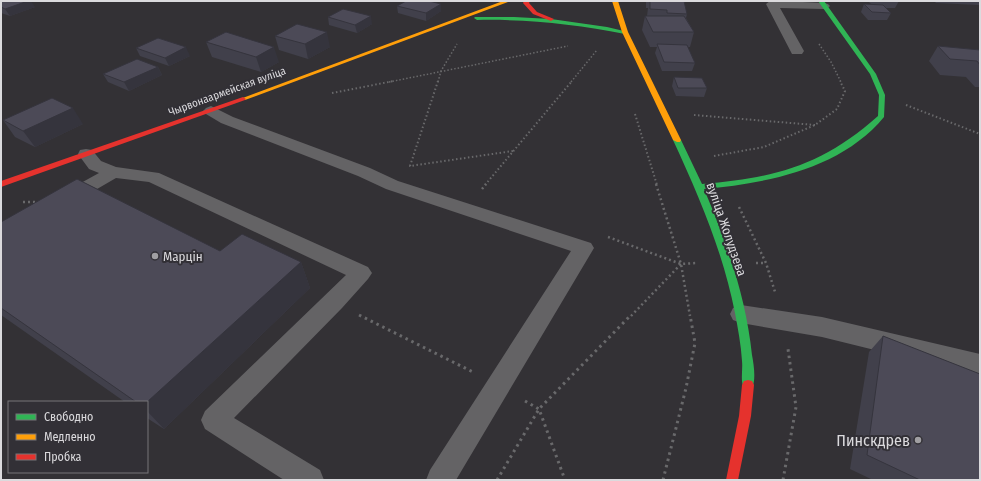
<svg xmlns="http://www.w3.org/2000/svg" width="981" height="481" viewBox="0 0 981 481" font-family="'Fira Sans Condensed',sans-serif">
<style>
.lines{fill:none;stroke-linecap:round;stroke-linejoin:round}
.path-far3{stroke:#69696b;stroke-width:1.5;stroke-dasharray:1.5 2;stroke-linecap:butt}
.path-far2{stroke:#69696b;stroke-width:2;stroke-dasharray:1.5 2.5;stroke-linecap:butt}
.path-far1{stroke:#69696b;stroke-width:2.5;stroke-dasharray:2 3;stroke-linecap:butt}
.path{stroke:#69696b;stroke-width:3;stroke-dasharray:2.5 4;stroke-linecap:butt}
.lane{fill:#646365;fill-rule:evenodd}
.fast{fill:#30b455;fill-rule:evenodd}
.slow{fill:#ff9f0a;fill-rule:evenodd}
.jam{fill:#e5322d;fill-rule:evenodd}
.wall{fill:#41404b}
.shaded-wall{fill:#35343d}
.building{fill:#4c4a57;stroke:#35343d}
.poi-dot{fill:#a09fa2;stroke:#323036;stroke-width:1.5}
.labels{text-anchor:middle;stroke-width:4;stroke-linejoin:round;paint-order:stroke}
.far-street-label{font-size:11px;fill:#dbdadd;stroke:#323036}
.street-label{font-size:13px;fill:#dbdadd;stroke:#323036}
.poi-label{font-size:13px;fill:#dbdadd;stroke:#323036;text-anchor:start}
.near-poi-label{font-size:16px;fill:#dbdadd;stroke:#323036;text-anchor:end}
</style>
<rect width="100%" height="100%" fill="#333135"/>
<g class="lines">
<g class="path-far3">
<polyline points="819,44 831,62 841,82"/>
<polyline points="389,82 568,46"/>
<polyline points="438,82 441,71 457,44"/>
<polyline points="571,82 597,50"/>
</g>
<g class="path-far2">
<polyline points="438,81 410,166 513,151"/>
<polyline points="332,93 394,81"/>
<polyline points="906,105 980,134"/>
<polyline points="635,114 657,185"/>
<polyline points="694,115 815,125"/>
<polyline points="714,156 764,147 815,125 837,109 845,91 840,81"/>
<polyline points="485,185 572,81"/>
</g>
<g class="path-far1">
<polyline points="656,184 681,264 690,316"/>
<polyline points="482,189 486,184"/>
<polyline points="23,202 38,202"/>
<polyline points="739,207 766,263 775,292"/>
<polyline points="608,237 681,264 697,263"/>
<polyline points="756,263 766,263"/>
<polyline points="631,316 681,264"/>
</g>
<g class="path">
<polyline points="359,315 473,372"/>
<polyline points="525,401 539,409 565,480"/>
<polyline points="497,480 539,409 631,315"/>
<polyline points="663,480 686,388 695,343 690,315"/>
<polyline points="783,480 796,407 788,349"/>
</g>
<g class="lane">
<polygon points="782,1 824,3 828,4 830,6 828,8 824,9 780,8 804,51 802,54 792,54 766,4 770,1"/>
<polygon points="211,106 233,117 370,168 398,181 591,243 594,248 456,480 426,480 430,470 571,251 386,189 358,176 221,123 206,114 203,111 206,108"/>
<polygon points="86,149 92,150 101,161 116,167 159,173 368,267 372,273 368,279 342,308 234,418 320,470 324,480 284,480 205,429 201,420 205,411 346,275 149,182 116,178 73,203 66,205 59,203 57,199 59,195 99,173 89,169 78,154 80,150"/>
<polygon points="741,305 822,317 980,354 980,376 822,337 741,323 733,320 730,314 733,308"/>
</g>
<g class="fast">
<path d="M818 1H824L876 74 885 95 884 117C841 169 768 183 704 189 727 243 746 297 752 355 754 366 756 379 752 389L748 390 744 389C740 381 743 370 742 361 741 345 738 329 735 313 723 252 699 196 673 140L677 138 681 140 702 184C774 178 822 166 878 116L879 95 870 74Z"/>
<path d="M475 17H514L551 19 607 27 628 32 625 34C576 24 527 19 477 20L474 18Z"/>
</g>
<g class="slow">
<polygon points="503,1 511,1 245,100 241,100 240,99"/>
<polygon points="612,1 618,1 628,32 681,140 680,142 677,142 673,140 622,32"/>
</g>
<g class="jam">
<polygon points="524,1 530,1 529,3 537,12 554,19 551,21 533,14 523,3"/>
<polygon points="243,97 246,99 245,100 1,187 1,181"/>
<polygon points="748,380 752,381 754,385 751,416 738,480 726,480 739,416 742,385 744,381"/>
</g>
</g>
<g class="wall">
<polygon points="1,1 35,7 10,16 1,13"/>
<polygon points="646,1 684,1 687,14 686,18 694,32 690,47 687,47 695,63 692,71 662,71 655,53 657,47 650,47 642,30 645,16 647,16 648,8 646,8"/>
<polygon points="851,1 899,1 895,8 886,8 891,13 887,20 868,20 861,12 864,4 872,5 869,2"/>
<polygon points="934,1 980,1 980,4 979,5 936,3"/>
<polygon points="441,4 441,11 426,21 398,13 397,6"/>
<polygon points="328,17 372,24 357,33 329,25"/>
<polygon points="275,36 330,47 308,59 279,50"/>
<polygon points="206,42 279,62 261,72 212,57"/>
<polygon points="938,46 980,50 980,87 975,87 966,77 940,75 929,61"/>
<polygon points="136,48 190,56 169,66 140,56"/>
<polygon points="158,67 162,75 129,91 108,82 103,74"/>
<polygon points="674,77 707,88 704,97 676,96 672,86"/>
<polygon points="3,120 83,124 35,147 15,137"/>
<polygon points="1,222 301,262 310,288 164,429 147,418 147,402 125,402 1,315"/>
<polygon points="883,336 980,480 873,480 850,469 869,352"/>
</g>
<g class="shaded-wall">
<polygon points="28,1 31,1 35,7 10,16 5,9"/>
<polygon points="441,4 441,11 426,21 426,13"/>
<polygon points="371,16 372,24 357,33 355,25"/>
<polygon points="327,32 330,47 308,59 305,44"/>
<polygon points="186,47 190,56 169,66 165,58"/>
<polygon points="274,47 279,62 261,72 256,57"/>
<polygon points="158,67 162,75 129,91 124,82"/>
<polygon points="73,108 83,124 35,147 23,131"/>
<polygon points="301,262 310,288 164,429 147,411 147,402"/>
</g>
<g class="building">
<polygon points="1,1 28,1 5,9 1,7"/>
<polygon points="406,1 429,1 441,4 426,13 397,6"/>
<polygon points="650,1 684,1 687,14 667,13 667,10 650,9"/>
<polygon points="864,4 883,5 891,13 872,12"/>
<polygon points="343,9 371,16 355,25 328,17"/>
<polygon points="645,16 684,16 694,32 653,32"/>
<polygon points="297,24 327,32 305,44 275,36"/>
<polygon points="226,32 274,47 256,57 206,42"/>
<polygon points="158,38 186,47 165,58 136,48"/>
<polygon points="657,44 687,45 695,63 664,62"/>
<polygon points="938,46 980,50 980,65 977,61 950,59"/>
<polygon points="137,59 158,67 124,82 103,74"/>
<polygon points="674,77 702,78 707,88 678,88"/>
<polygon points="52,98 73,108 23,131 3,120"/>
<polygon points="77,179 220,251 242,234 301,262 147,402 136,402 1,308 1,222"/>
<polygon points="883,336 980,374 980,480 920,480 867,455"/>
</g>
<g class="poi-dot">
<circle cx="155" cy="256" r="4"/>
<circle cx="918" cy="440" r="4"/>
</g>
<g class="labels">
<g class="far-street-label">
<text transform="translate(227 91) rotate(-20)" y="4">Чырвонаармейская вуліца</text>
</g>
<g class="street-label">
<text transform="translate(727 229) rotate(71)" y="5">вуліца Жолудзева</text>
</g>
<g class="poi-label">
<text x="163" y="261">Марцін</text>
</g>
<g class="near-poi-label">
<text x="910" y="446">Пинскдрев</text>
</g>
</g>
<rect width="981" height="481" fill="none" stroke="#dbdadd" stroke-width="4"/>
<rect x="8" y="401" width="140" height="72" fill="#323036" stroke="#767479"/>
<rect x="16" y="414" width="20" height="6" fill="#30b455" stroke="#767479"/>
<text x="44" y="421" font-size="12" fill="#dbdadd">Свободно</text>
<rect x="16" y="434" width="20" height="6" fill="#ff9f0a" stroke="#767479"/>
<text x="44" y="441" font-size="12" fill="#dbdadd">Медленно</text>
<rect x="16" y="454" width="20" height="6" fill="#e5322d" stroke="#767479"/>
<text x="44" y="461" font-size="12" fill="#dbdadd">Пробка</text>
</svg>
